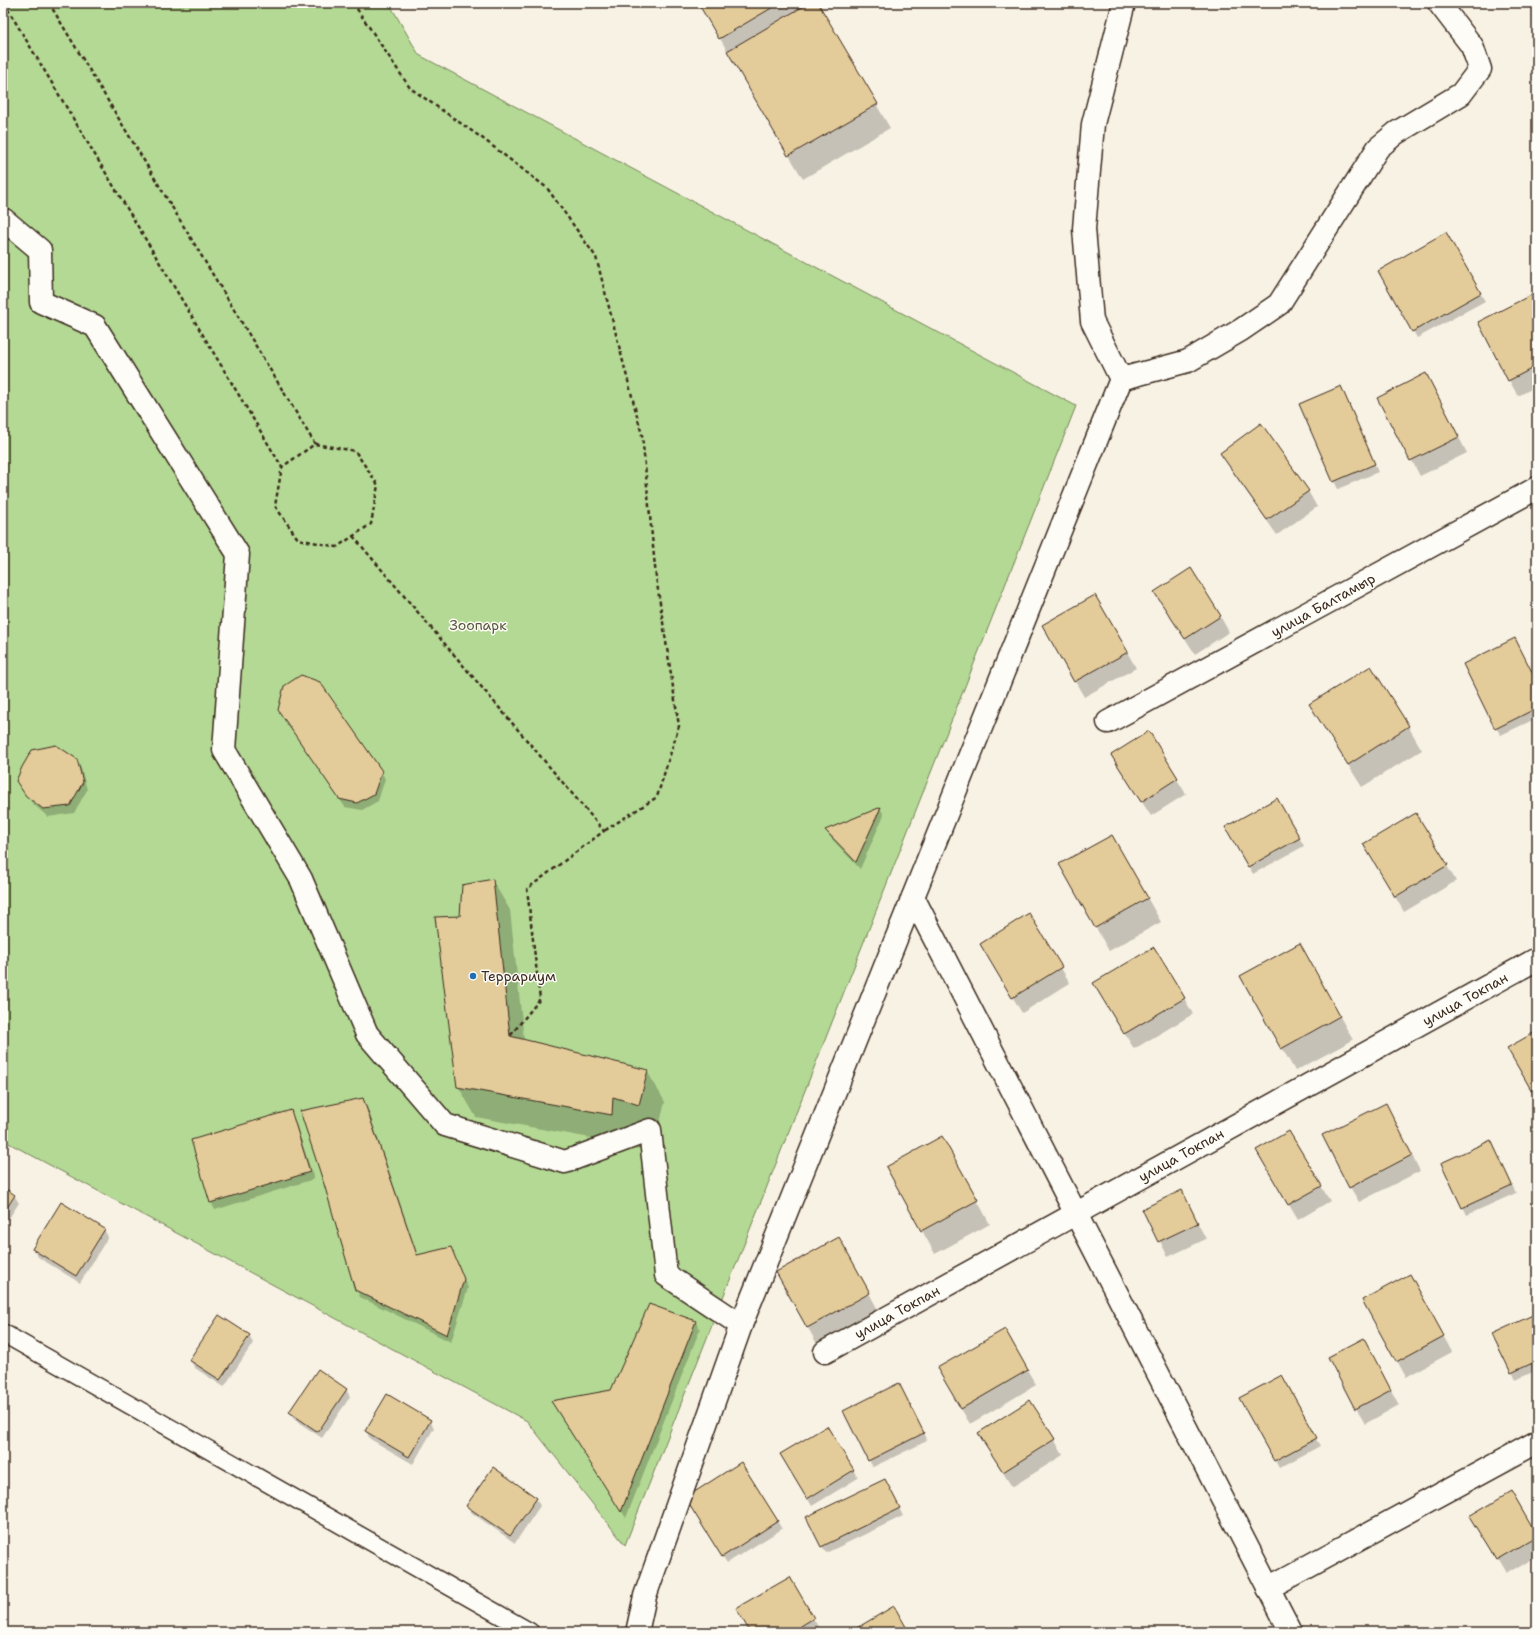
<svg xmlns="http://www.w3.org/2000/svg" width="1540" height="1635" viewBox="0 0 1540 1635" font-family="'Shantell Sans',sans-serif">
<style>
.green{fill:#b3d994;stroke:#778259}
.shadow{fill:#0003}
.building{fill:#e3cb9a;stroke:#3b2a1e}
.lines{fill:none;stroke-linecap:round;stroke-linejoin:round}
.lane-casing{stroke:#3b2a1e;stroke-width:20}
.street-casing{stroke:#3b2a1e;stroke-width:25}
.path{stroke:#3b2a1e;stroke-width:2.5;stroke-dasharray:4 3;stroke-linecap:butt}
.lane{stroke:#fdfcf7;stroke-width:17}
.street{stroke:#fdfcf7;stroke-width:22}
.poi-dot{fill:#1f6fb2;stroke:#fdfcf7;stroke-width:1.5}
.labels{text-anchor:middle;stroke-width:3;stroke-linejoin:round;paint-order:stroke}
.street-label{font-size:14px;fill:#3b2a1e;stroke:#fdfcf7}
.park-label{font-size:14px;fill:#59563c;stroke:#fdfcf7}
.poi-label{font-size:14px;fill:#3b2a1e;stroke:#fdfcf7;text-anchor:start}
</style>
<rect width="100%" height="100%" fill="#f8f2e4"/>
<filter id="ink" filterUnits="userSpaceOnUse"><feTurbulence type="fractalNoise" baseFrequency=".025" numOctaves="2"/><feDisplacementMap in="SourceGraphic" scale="8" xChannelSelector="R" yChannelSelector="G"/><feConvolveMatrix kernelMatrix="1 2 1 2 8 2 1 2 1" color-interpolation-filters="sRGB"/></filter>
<g filter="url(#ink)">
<polygon class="green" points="3,3 389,3 419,55 1076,406 625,1545 527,1421 3,1140"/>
<g class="shadow">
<polygon points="699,3 817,3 890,128 803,179"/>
<polygon points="1446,233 1485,301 1417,338 1379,271"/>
<polygon points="1537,302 1537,386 1518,396 1509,380"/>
<polygon points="1341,387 1378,472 1338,489 1334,481"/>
<polygon points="1434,390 1467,453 1420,476 1379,399"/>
<polygon points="1221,453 1308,491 1317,507 1277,535 1230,468"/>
<polygon points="1165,607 1220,616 1229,632 1195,654"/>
<polygon points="1104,611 1136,668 1084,697 1043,625"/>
<polygon points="1537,683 1537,718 1501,735 1496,728"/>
<polygon points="1310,705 1408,726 1422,750 1362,787"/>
<polygon points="283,718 381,771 385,779 378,801 362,810 345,807"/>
<polygon points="1148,732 1186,794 1151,816 1121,770"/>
<polygon points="76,760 81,768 87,790 74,813 48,817 32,803 22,789"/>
<polygon points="1277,799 1304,846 1253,874 1226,827"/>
<polygon points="880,808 884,815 860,869 831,838 826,831"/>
<polygon points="1416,814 1456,881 1404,912 1365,845"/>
<polygon points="1112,836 1161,922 1109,951 1060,864"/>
<polygon points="492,880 510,910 524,1040 647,1071 665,1102 657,1135 629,1145 476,1117 458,1086 461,917"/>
<polygon points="1029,915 1070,983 1022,1013 990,959"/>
<polygon points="1313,968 1353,1040 1295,1071 1282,1048"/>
<polygon points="1184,998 1193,1014 1134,1049 1104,999"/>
<polygon points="363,1099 367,1106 418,1256 450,1248 468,1288 451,1342 360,1297 356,1289"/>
<polygon points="290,1111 294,1118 314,1179 215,1210 211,1202"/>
<polygon points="1394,1120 1420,1171 1359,1202 1350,1187"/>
<polygon points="1289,1132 1330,1201 1298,1220 1257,1151"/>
<polygon points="1491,1141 1516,1193 1467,1215 1442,1163"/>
<polygon points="955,1160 990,1224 935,1254 887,1167"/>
<polygon points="3,1188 14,1195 19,1203 3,1227"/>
<polygon points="1181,1191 1206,1239 1168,1257 1144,1209"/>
<polygon points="104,1229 108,1237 80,1283 38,1257 34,1249"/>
<polygon points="852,1262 882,1317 821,1351 777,1273"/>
<polygon points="1418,1290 1452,1352 1406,1377 1363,1300"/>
<polygon points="1537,1314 1537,1370 1516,1380 1494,1334"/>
<polygon points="695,1321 700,1329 626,1518 557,1409 611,1390"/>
<polygon points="1004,1330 1036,1385 970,1424 938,1369"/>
<polygon points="249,1336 253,1343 224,1387 195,1368 190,1360"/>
<polygon points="1372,1355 1399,1405 1365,1424 1356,1408"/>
<polygon points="1281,1376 1320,1446 1279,1468 1240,1398"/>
<polygon points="346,1389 350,1397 322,1438 295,1420 290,1412"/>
<polygon points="903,1392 927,1441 873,1467 869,1460"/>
<polygon points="430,1421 434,1428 413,1464 370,1439 366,1431"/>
<polygon points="826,1427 858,1478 812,1506 781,1454"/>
<polygon points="979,1434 1054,1439 1063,1455 1012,1487"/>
<polygon points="889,1488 903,1516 826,1553 822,1546"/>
<polygon points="1510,1493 1537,1538 1537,1556 1506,1575 1471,1516"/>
<polygon points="536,1498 540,1506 515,1543 472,1513 467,1506"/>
<polygon points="690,1506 777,1521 782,1529 727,1563"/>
<polygon points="790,1578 821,1632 751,1632"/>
</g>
<g class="building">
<polygon points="698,3 780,3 719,39"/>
<polygon points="809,3 818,3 878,104 788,156 727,51"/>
<polygon points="1446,232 1481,293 1412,332 1378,271"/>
<polygon points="1533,294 1537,301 1537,366 1508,381 1478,322"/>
<polygon points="1426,373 1459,437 1410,461 1377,398"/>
<polygon points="1341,386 1375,464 1333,482 1299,404"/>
<polygon points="1261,423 1309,491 1267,520 1220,453"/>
<polygon points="1191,568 1221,616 1185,639 1154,592"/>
<polygon points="1095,595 1128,652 1074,682 1042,625"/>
<polygon points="1515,638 1537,682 1537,708 1495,729 1463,664"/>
<polygon points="1371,666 1409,726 1348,765 1309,704"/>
<polygon points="301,675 320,682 382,771 374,794 357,803 339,799 278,710 284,686"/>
<polygon points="1149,731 1178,778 1141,802 1111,755"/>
<polygon points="56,745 77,759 83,782 70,806 43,809 26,796 16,781 22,767 32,750"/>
<polygon points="1277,798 1300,838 1248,867 1225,827"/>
<polygon points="881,807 856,862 825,830"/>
<polygon points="1416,813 1448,865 1395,897 1363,844"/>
<polygon points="1112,835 1148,898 1095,928 1059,864"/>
<polygon points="493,879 510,1036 648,1070 639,1105 613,1097 612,1115 457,1087 435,917 460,916 462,885"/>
<polygon points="1029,913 1062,967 1012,998 980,944"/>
<polygon points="1300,943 1340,1016 1281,1049 1240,976"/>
<polygon points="1154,947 1185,998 1124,1034 1093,983"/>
<polygon points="1537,1031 1537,1100 1507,1048"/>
<polygon points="363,1098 417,1255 451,1247 464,1279 447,1335 355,1290 324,1184 300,1111"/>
<polygon points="1386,1103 1412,1155 1349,1188 1322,1135"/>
<polygon points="291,1110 310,1172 210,1203 191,1140"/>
<polygon points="1289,1131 1322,1186 1288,1205 1256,1150"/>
<polygon points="942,1136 978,1200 921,1231 886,1167"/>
<polygon points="1491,1140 1512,1185 1462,1208 1441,1163"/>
<polygon points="3,1187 15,1195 3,1214"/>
<polygon points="1182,1190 1198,1223 1158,1242 1142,1209"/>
<polygon points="61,1202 105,1229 76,1276 32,1249"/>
<polygon points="839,1237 870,1293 807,1328 776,1272"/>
<polygon points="1410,1274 1444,1336 1396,1362 1362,1300"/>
<polygon points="649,1304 696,1321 621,1512 551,1401 611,1390"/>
<polygon points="1537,1313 1537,1361 1511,1373 1492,1334"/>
<polygon points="219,1315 250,1335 220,1380 189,1360"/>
<polygon points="1005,1329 1028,1370 961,1409 937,1368"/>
<polygon points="1364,1338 1391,1390 1355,1409 1328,1357"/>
<polygon points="318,1369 347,1389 318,1432 289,1412"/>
<polygon points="1282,1375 1317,1438 1274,1461 1239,1398"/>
<polygon points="899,1383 924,1433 868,1461 843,1411"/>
<polygon points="387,1394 431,1420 409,1457 365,1431"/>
<polygon points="1030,1400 1055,1439 1003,1472 978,1433"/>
<polygon points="827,1426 854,1470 807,1499 780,1454"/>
<polygon points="741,1462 778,1521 722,1557 685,1498"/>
<polygon points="493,1467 537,1498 510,1536 466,1506"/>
<polygon points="885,1479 900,1508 821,1547 806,1517"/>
<polygon points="1511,1491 1537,1536 1496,1560 1469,1516"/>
<polygon points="790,1577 814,1618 791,1632 750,1632 736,1608"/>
<polygon points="894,1606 909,1632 850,1632"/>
</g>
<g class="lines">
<g class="lane-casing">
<polyline id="lane" points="3,1333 530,1632"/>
</g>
<g class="street-casing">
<g id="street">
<polyline points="3,219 40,250 41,302 95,326 238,554 224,750 301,879 367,1034 445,1125 565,1162 650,1130 666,1275 741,1325"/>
<polyline points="1121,379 1188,361 1241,330 1279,304 1378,148 1396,133 1461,94 1480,69 1472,46 1439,3"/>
<polyline points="1108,722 1537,488"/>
<polyline points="913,897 1291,1632"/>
<polyline points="825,1352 1537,959"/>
<polyline points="1268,1588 1537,1442"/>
<polyline points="638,1632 638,1628 645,1596 741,1325 1121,379 1092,321 1084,229 1093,124 1124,3"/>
</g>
</g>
<g class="path">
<polyline points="4,3 282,467"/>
<polyline points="49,3 315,444"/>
<polyline points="353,3 410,88 482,138 547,188 596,257 642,435 656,577 679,726 657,797 604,831"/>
<polygon points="315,444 355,451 378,485 371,524 337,547 298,539 275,506 282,467"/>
<polyline points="353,536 604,831 527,889 540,999 510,1036"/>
</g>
<use href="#lane" class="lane"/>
<use href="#street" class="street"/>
</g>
</g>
<circle class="poi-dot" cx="473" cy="976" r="4"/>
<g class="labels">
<g class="street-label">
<text transform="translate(1323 605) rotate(-29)" y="5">улица Балтамыр</text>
<text transform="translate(1465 999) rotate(-29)" y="5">улица Токпан</text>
<text transform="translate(1181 1155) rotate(-29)" y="5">улица Токпан</text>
<text transform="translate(897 1312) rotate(-29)" y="5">улица Токпан</text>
</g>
<g class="park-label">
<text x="478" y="630">Зоопарк</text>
</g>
<g class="poi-label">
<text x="481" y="981">Террариум</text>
</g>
</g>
<rect width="1540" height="1635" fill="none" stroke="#fdfcf7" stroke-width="16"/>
<rect x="8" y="8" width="1524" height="1619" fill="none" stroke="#3b2a1e" stroke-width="1.5" filter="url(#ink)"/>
</svg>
